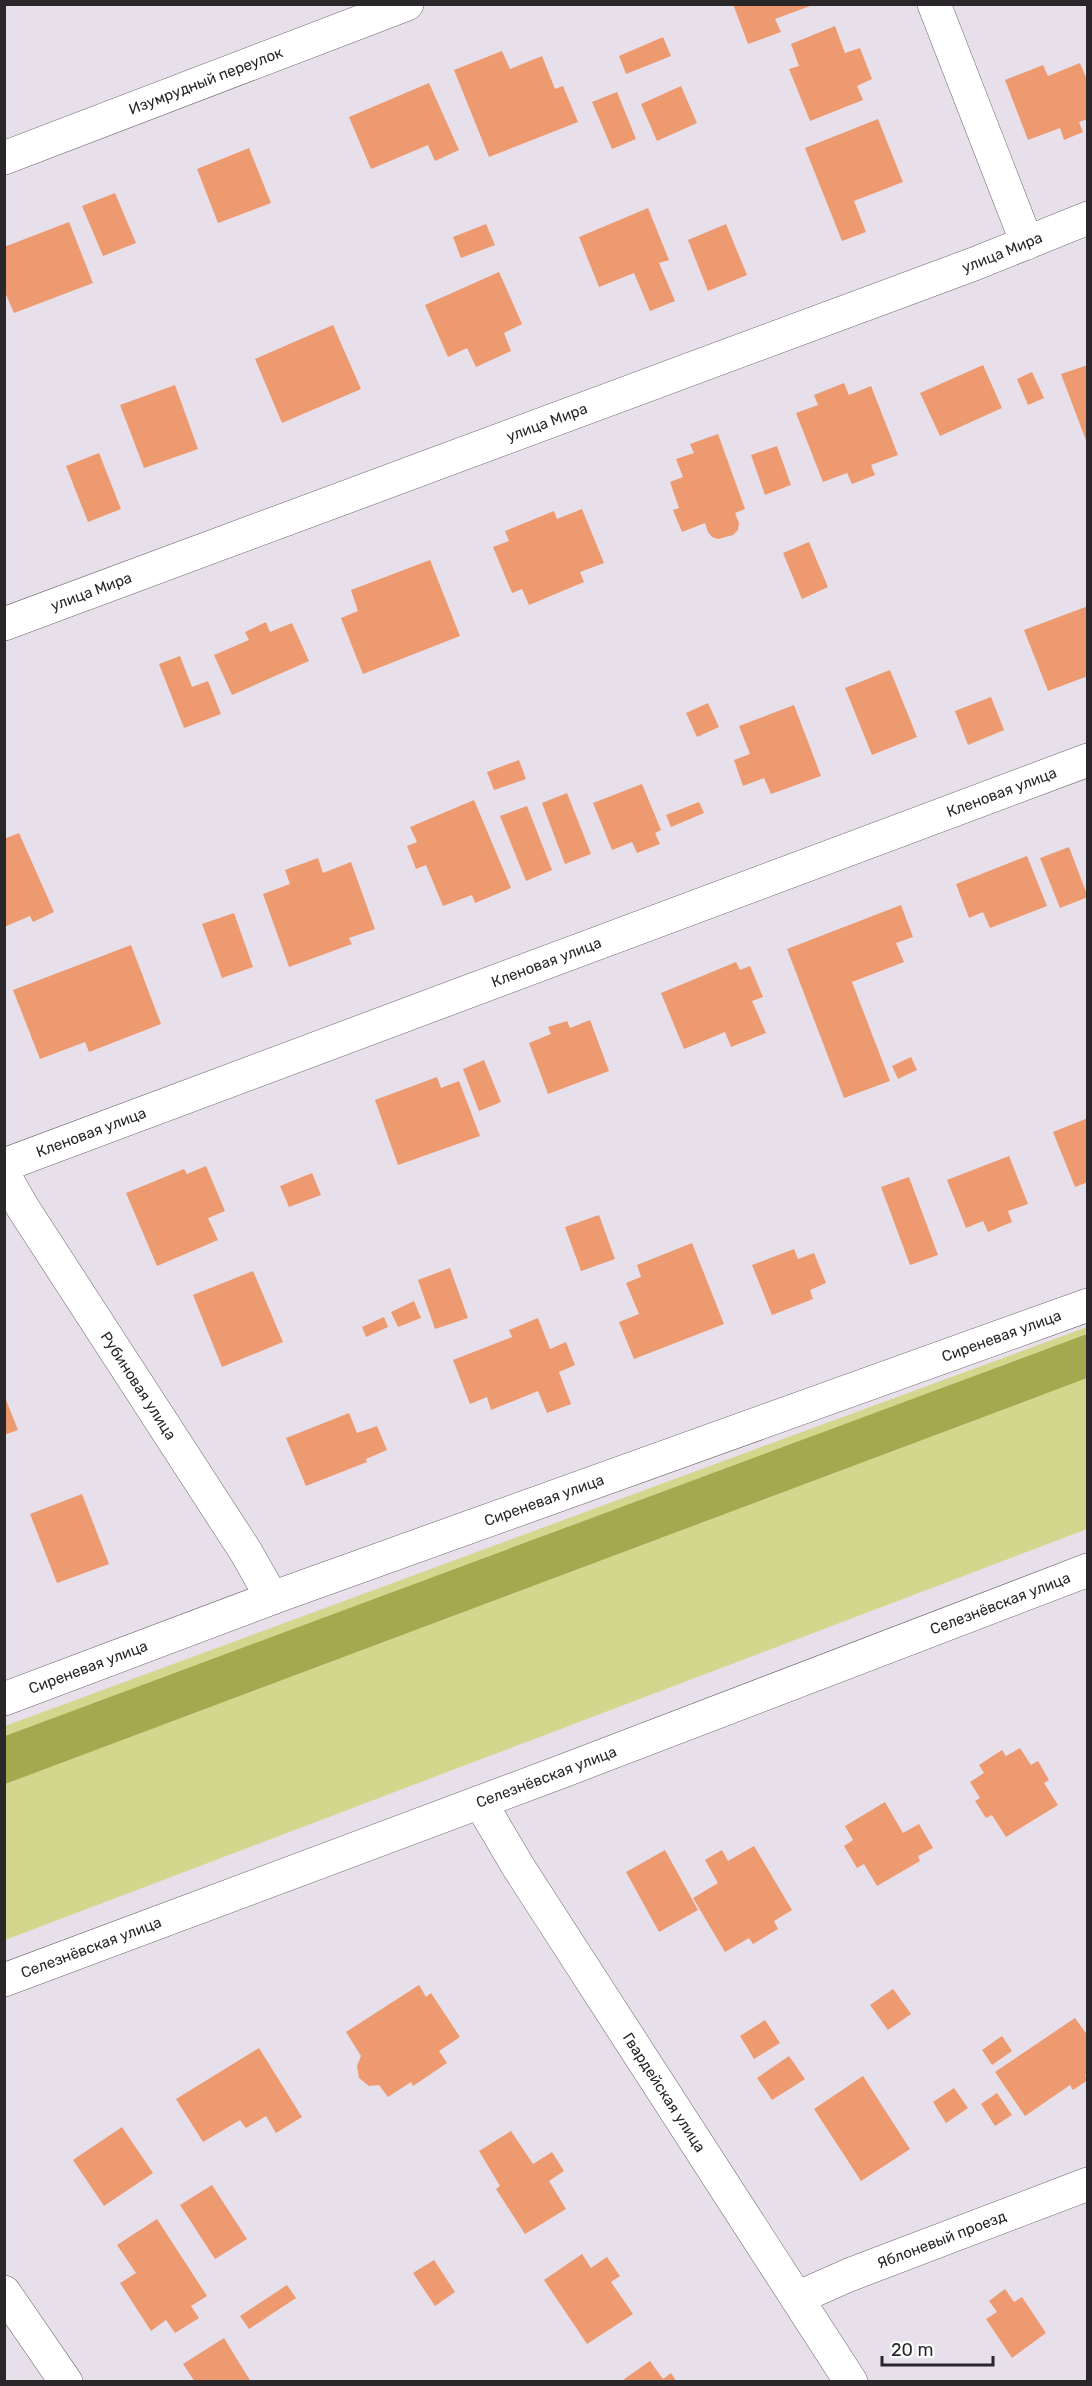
<svg xmlns="http://www.w3.org/2000/svg" width="1092" height="2386" viewBox="0 0 1092 2386" font-family="Rubik,sans-serif">
<style>
.green{fill:#d2d78d}
.forest{fill:#a4a84e}
.building{fill:#ed9a70}
.lines{fill:none;stroke-linecap:round;stroke-linejoin:round}
.minor-casing{stroke:#6c666e;stroke-width:34}
.tertiary-casing{stroke:#6c666e;stroke-width:34}
.minor{stroke:#fff;stroke-width:33}
.tertiary{stroke:#fff;stroke-width:33}
.labels{text-anchor:middle;stroke-width:5;stroke-linejoin:round;paint-order:stroke}
.street-label{font-size:15px;fill:#29272a;stroke:#fff}
</style>
<rect width="100%" height="100%" fill="#e7e0ea"/>
<polygon class="green" points="1087,1327 1087,1529 5,1940 5,1726"/>
<polygon class="forest" points="1087,1334 1087,1378 5,1784 5,1736"/>
<g class="building">
<polygon points="733,4 813,4 813,5 775,19 781,32 748,44"/>
<polygon points="835,26 845,53 860,48 872,79 857,86 863,100 810,121 789,69 799,66 791,44"/>
<polygon points="663,37 671,56 626,74 619,56"/>
<polygon points="502,51 510,69 542,56 555,89 563,86 578,122 489,157 454,70"/>
<polygon points="1080,63 1088,82 1088,119 1079,122 1083,132 1064,140 1060,128 1028,140 1005,80 1043,65 1048,76"/>
<polygon points="429,83 459,150 435,161 428,145 371,169 349,117"/>
<polygon points="681,86 697,123 657,141 641,104"/>
<polygon points="617,92 636,139 612,149 592,102"/>
<polygon points="878,119 903,182 854,201 866,232 842,241 805,148"/>
<polygon points="249,148 271,203 218,223 197,169"/>
<polygon points="115,193 136,243 103,256 82,206"/>
<polygon points="648,208 669,260 659,263 675,301 650,311 634,273 599,287 579,237"/>
<polygon points="69,222 93,283 14,313 4,290 4,247"/>
<polygon points="486,224 495,245 461,258 453,237"/>
<polygon points="726,224 747,275 708,291 688,240"/>
<polygon points="499,272 522,324 504,333 511,351 476,367 467,348 448,357 425,305"/>
<polygon points="333,325 361,389 282,423 255,359"/>
<polygon points="983,365 1002,408 940,436 920,393"/>
<polygon points="1088,365 1088,443 1087,443 1061,374"/>
<polygon points="1032,372 1044,398 1028,405 1017,379"/>
<polygon points="844,383 849,395 871,386 898,455 871,465 875,475 852,484 847,473 823,482 796,413 818,405 814,395"/>
<polygon points="175,385 198,449 144,468 120,405"/>
<polygon points="718,434 745,509 735,513 739,523 738,530 733,535 718,539 712,537 708,532 705,523 682,532 673,510 679,508 670,482 683,477 676,459 694,453 690,444"/>
<polygon points="777,446 791,485 765,495 751,455"/>
<polygon points="99,453 121,509 88,522 66,466"/>
<polygon points="582,509 604,563 580,572 584,582 529,605 522,589 512,593 493,547 509,541 505,531 554,511 557,519"/>
<polygon points="809,542 828,587 802,599 783,553"/>
<polygon points="430,560 460,636 363,674 341,618 358,611 351,590"/>
<polygon points="1088,606 1088,676 1048,691 1024,630"/>
<polygon points="266,622 270,632 292,623 309,661 232,695 214,655 249,640 245,632"/>
<polygon points="180,656 192,687 208,681 221,714 184,728 159,664"/>
<polygon points="890,670 917,737 872,755 845,688"/>
<polygon points="991,697 1004,730 968,745 955,711"/>
<polygon points="708,703 719,727 697,737 686,713"/>
<polygon points="794,705 821,776 771,794 764,778 743,786 734,760 750,754 739,726"/>
<polygon points="519,760 526,779 494,790 487,772"/>
<polygon points="642,784 661,830 655,833 660,844 637,853 632,842 612,850 593,803"/>
<polygon points="567,793 591,854 565,864 542,803"/>
<polygon points="474,800 511,888 475,903 472,895 443,906 426,865 416,869 407,846 417,842 410,827"/>
<polygon points="699,802 704,813 671,827 666,815"/>
<polygon points="527,806 552,870 526,881 500,816"/>
<polygon points="19,833 54,912 33,922 30,916 4,927 4,839"/>
<polygon points="1069,847 1088,897 1060,908 1040,858"/>
<polygon points="1027,856 1047,906 990,928 983,912 969,918 956,884"/>
<polygon points="318,858 323,873 351,862 375,929 349,938 352,944 289,967 263,894 290,884 285,870"/>
<polygon points="901,905 913,937 896,943 904,962 852,982 890,1081 844,1098 787,949"/>
<polygon points="234,913 253,967 222,978 202,924"/>
<polygon points="131,945 161,1024 89,1052 85,1042 40,1059 13,990"/>
<polygon points="736,962 740,970 750,966 763,997 752,1001 766,1033 731,1047 725,1032 684,1049 661,993"/>
<polygon points="590,1020 609,1071 548,1094 529,1043 551,1034 548,1027 567,1021 570,1028"/>
<polygon points="911,1057 917,1070 898,1079 892,1066"/>
<polygon points="484,1060 501,1102 479,1111 463,1069"/>
<polygon points="437,1077 441,1088 459,1081 480,1136 398,1165 375,1100"/>
<polygon points="1088,1118 1088,1182 1075,1187 1053,1132"/>
<polygon points="1009,1156 1028,1204 1008,1211 1012,1222 988,1232 983,1221 966,1228 947,1180"/>
<polygon points="206,1166 225,1211 208,1218 218,1240 157,1266 126,1193 184,1169 187,1174"/>
<polygon points="312,1173 321,1195 289,1207 280,1186"/>
<polygon points="909,1177 938,1255 910,1265 881,1187"/>
<polygon points="599,1215 615,1259 581,1271 565,1227"/>
<polygon points="692,1243 724,1324 634,1359 619,1322 639,1314 626,1283 641,1277 637,1265"/>
<polygon points="794,1249 798,1259 814,1253 826,1283 810,1290 813,1299 772,1315 752,1265"/>
<polygon points="450,1268 468,1318 435,1329 418,1280"/>
<polygon points="253,1271 283,1342 222,1367 193,1295"/>
<polygon points="414,1301 421,1318 398,1327 391,1312"/>
<polygon points="384,1317 388,1327 366,1337 362,1327"/>
<polygon points="538,1318 550,1349 566,1342 575,1365 559,1372 571,1404 547,1413 538,1391 491,1410 487,1397 470,1404 453,1360 512,1337 509,1330"/>
<polygon points="4,1395 18,1430 4,1435"/>
<polygon points="349,1413 357,1433 377,1426 387,1450 366,1459 367,1462 306,1486 286,1438"/>
<polygon points="82,1494 109,1564 57,1583 30,1514"/>
<polygon points="1020,1748 1031,1765 1038,1761 1049,1780 1044,1783 1058,1805 1006,1837 992,1815 986,1818 975,1801 980,1798 970,1782 984,1773 979,1765 1002,1750 1006,1756"/>
<polygon points="885,1802 903,1833 919,1824 933,1848 918,1856 920,1861 877,1886 864,1864 857,1868 844,1846 853,1840 845,1826"/>
<polygon points="754,1846 792,1910 774,1921 778,1929 753,1944 749,1938 725,1952 693,1898 718,1883 705,1860 722,1850 728,1861"/>
<polygon points="665,1850 698,1910 659,1932 626,1872"/>
<polygon points="419,1985 426,1997 431,1993 460,2037 439,2051 447,2063 413,2086 411,2082 388,2097 379,2085 369,2086 359,2078 357,2066 361,2056 346,2032"/>
<polygon points="893,1989 911,2014 888,2030 870,2005"/>
<polygon points="1075,2018 1088,2036 1088,2073 1085,2075 1088,2080 1073,2090 1070,2085 1025,2116 995,2072"/>
<polygon points="765,2020 780,2043 754,2059 740,2036"/>
<polygon points="1002,2036 1012,2051 992,2065 982,2050"/>
<polygon points="259,2048 302,2117 276,2133 266,2116 246,2128 240,2120 203,2142 176,2099"/>
<polygon points="789,2056 805,2079 772,2100 757,2078"/>
<polygon points="863,2076 910,2149 861,2181 814,2109"/>
<polygon points="954,2088 968,2108 946,2123 933,2102"/>
<polygon points="997,2093 1012,2115 995,2126 981,2104"/>
<polygon points="122,2127 153,2173 104,2206 73,2160"/>
<polygon points="511,2131 533,2164 552,2152 564,2171 549,2181 566,2209 525,2234 496,2189 500,2186 479,2151"/>
<polygon points="212,2185 247,2239 215,2259 180,2205"/>
<polygon points="157,2219 207,2296 191,2306 199,2318 175,2333 166,2320 151,2331 120,2283 136,2273 117,2245"/>
<polygon points="582,2254 591,2268 607,2257 620,2276 611,2282 633,2314 587,2344 544,2280"/>
<polygon points="434,2260 455,2292 435,2306 413,2273"/>
<polygon points="287,2285 296,2298 249,2329 240,2316"/>
<polygon points="1005,2289 1014,2302 1022,2297 1046,2333 1012,2358 986,2319 997,2312 989,2301"/>
<polygon points="224,2338 251,2382 195,2382 183,2364"/>
<polygon points="650,2361 663,2379 671,2373 677,2382 620,2382"/>
</g>
<g class="lines">
<g class="minor-casing">
<g id="minor">
<polyline points="934,4 1027,243"/>
<path id="s1" d="M4 158 407 4"/>
<path id="s2" d="M4 624 974 264 1088 218"/>
<path id="s3" d="M4 1165 1088 760"/>
<path id="s4" d="M4 1699 272 1598"/>
<path id="s5" d="M480 1802 519 1868 851 2382"/>
<polyline points="4,2292 66,2382"/>
<path id="s6" d="M797 2298 849 2275 1088 2184"/>
</g>
</g>
<g class="tertiary-casing">
<g id="tertiary">
<path id="s7" d="M4 1175 23 1208 246 1552 272 1598 1088 1305"/>
<path id="s8" d="M4 1980 563 1771 1088 1570"/>
</g>
</g>
<use href="#minor" class="minor"/>
<use href="#tertiary" class="tertiary"/>
</g>
<g class="labels">
<g class="street-label">
<text dy="5" stroke="none"><textPath href="#s1" startOffset="216">Изумрудный переулок</textPath></text>
<text dy="5" stroke="none"><textPath href="#s2" startOffset="1065">улица Мира</textPath></text>
<text dy="5" stroke="none"><textPath href="#s2" startOffset="579">улица Мира</textPath></text>
<text dy="5" stroke="none"><textPath href="#s2" startOffset="93">улица Мира</textPath></text>
<text dy="5" stroke="none"><textPath href="#s3" startOffset="1065">Кленовая улица</textPath></text>
<text dy="5" stroke="none"><textPath href="#s3" startOffset="579">Кленовая улица</textPath></text>
<text dy="5" stroke="none"><textPath href="#s3" startOffset="93">Кленовая улица</textPath></text>
<text dy="5" stroke="none"><textPath href="#s7" startOffset="1276">Сиреневая улица</textPath></text>
<text dy="5" stroke="none"><textPath href="#s7" startOffset="250">Рубиновая улица</textPath></text>
<text dy="5" stroke="none"><textPath href="#s7" startOffset="790">Сиреневая улица</textPath></text>
<text dy="5" stroke="none"><textPath href="#s8" startOffset="1065">Селезнёвская улица</textPath></text>
<text dy="5" stroke="none"><textPath href="#s4" startOffset="90">Сиреневая улица</textPath></text>
<text dy="5" stroke="none"><textPath href="#s8" startOffset="579">Селезнёвская улица</textPath></text>
<text dy="5" stroke="none"><textPath href="#s8" startOffset="93">Селезнёвская улица</textPath></text>
<text dy="5" stroke="none"><textPath href="#s5" startOffset="344">Гвардейская улица</textPath></text>
<text dy="5" stroke="none"><textPath href="#s6" startOffset="156">Яблоневый проезд</textPath></text>
</g>
</g>
<rect width="1092" height="2386" fill="none" stroke="#29272a" stroke-width="12"/>
<path d="M882 2356v9h111v-9" fill="none" stroke="#29272a" stroke-width="3"/>
<text x="891" y="2356" font-size="18" fill="#29272a" stroke="#ffffff" stroke-width="4.5" paint-order="stroke">20 m</text>
</svg>
